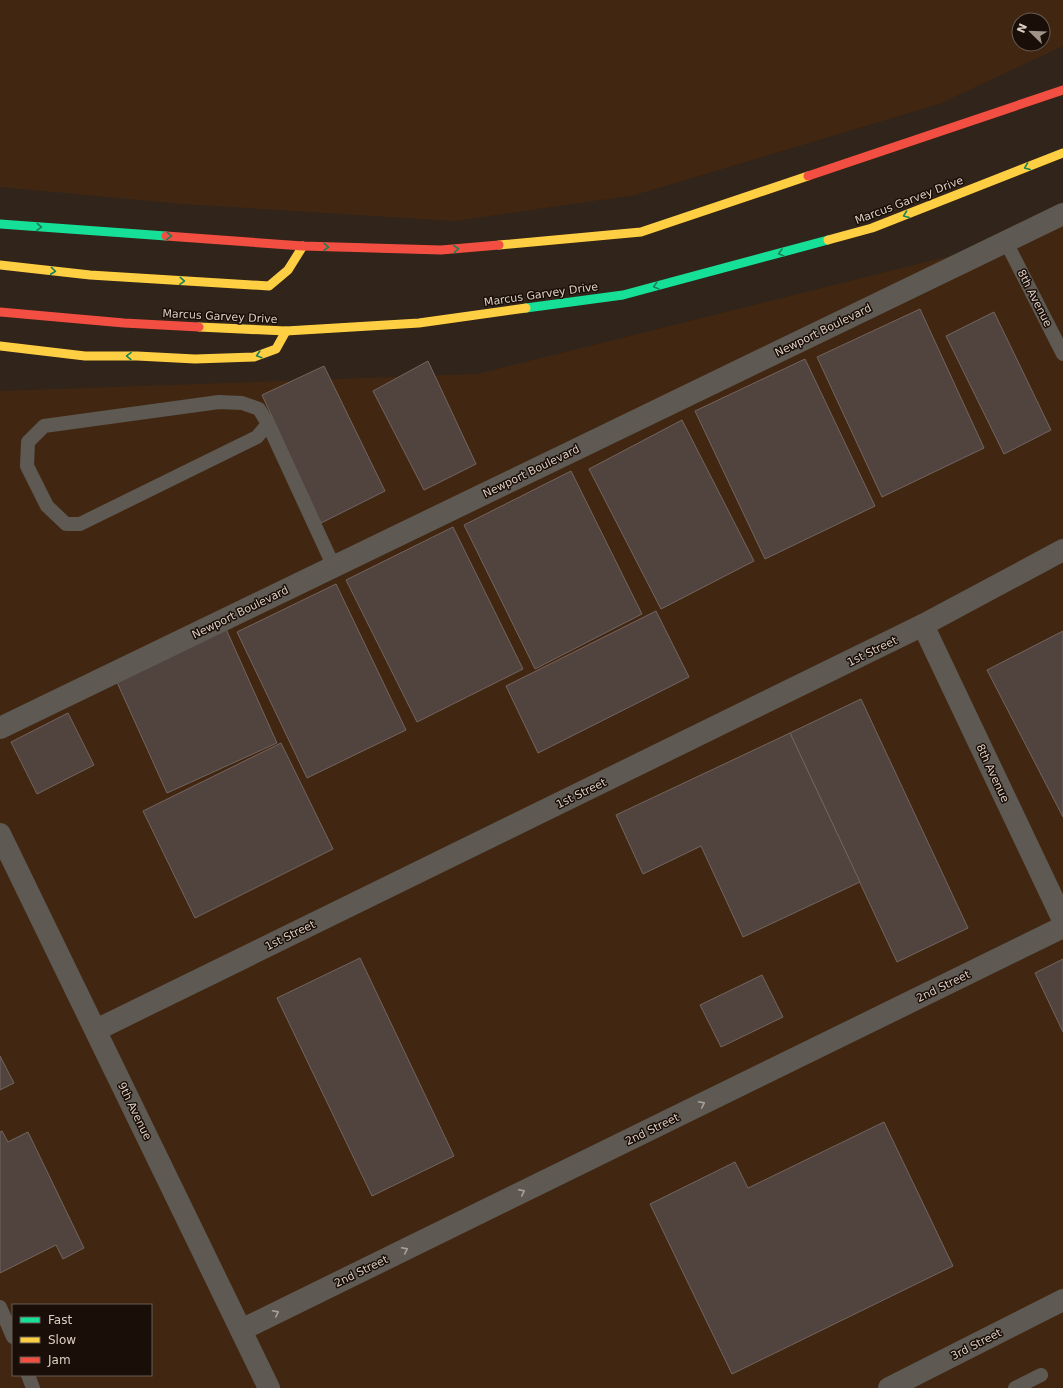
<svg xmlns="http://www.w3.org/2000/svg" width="1063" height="1388" viewBox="0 0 1063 1388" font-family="'DejaVu Sans',sans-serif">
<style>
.built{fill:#412711;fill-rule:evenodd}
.building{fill:#51433e;stroke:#726560}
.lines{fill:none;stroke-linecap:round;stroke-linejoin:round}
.lane{stroke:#5e5952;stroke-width:14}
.street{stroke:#5e5952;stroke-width:22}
.fast{stroke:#16e098;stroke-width:9}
.slow{stroke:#ffcf43;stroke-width:9}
.jam{stroke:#f24e42;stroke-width:9}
.oneway{stroke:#178257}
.oneway2{stroke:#aba096}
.labels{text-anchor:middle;stroke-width:3;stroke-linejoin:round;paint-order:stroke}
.street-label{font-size:11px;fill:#decfc4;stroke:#190f08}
</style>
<rect width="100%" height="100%" fill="#31241a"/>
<g class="built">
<path d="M0 0H1063V46L939 104 635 195 454 221 183 204 0 187ZM1019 20H1043V44H1019Z"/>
<path d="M1063 214V1388H0V391L477 374 1006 242ZM13 1305H151V1375H13Z"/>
</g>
<g class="building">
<polygon points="920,309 984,448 882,497 817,357"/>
<polygon points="994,312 1051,430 1004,454 946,336"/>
<polygon points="805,359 875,506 765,559 695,411"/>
<polygon points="428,361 476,464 424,490 373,391"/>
<polygon points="324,366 385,491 321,523 262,395"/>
<polygon points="682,420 754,561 661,609 589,469"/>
<polygon points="571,471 642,614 535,669 464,525"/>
<polygon points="453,527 523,669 417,722 346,580"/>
<polygon points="336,584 406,730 307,778 237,632"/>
<polygon points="656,611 689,677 538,753 506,686"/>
<polygon points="226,629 277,743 167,793 116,680"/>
<polygon points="1063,631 1063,817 987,670"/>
<polygon points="861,699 968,928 897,962 790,733"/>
<polygon points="68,713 94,765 37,794 11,742"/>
<polygon points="790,733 860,882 743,937 701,846 643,874 616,815"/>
<polygon points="281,743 333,849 195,918 143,811"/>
<polygon points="360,958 454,1156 372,1196 277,998"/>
<polygon points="1063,959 1063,1032 1035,973"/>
<polygon points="762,975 783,1017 721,1047 700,1005"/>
<polygon points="0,1056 14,1083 0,1090"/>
<polygon points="884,1122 953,1266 732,1374 650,1204 735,1162 748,1188"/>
<polygon points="2,1131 8,1142 28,1132 84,1248 63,1259 56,1245 0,1273 0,1132"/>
</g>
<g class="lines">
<g class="lane">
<polyline points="1006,242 1063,354"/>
<polyline points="268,424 259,409 242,403 219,402 44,426 28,442 27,466 47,506 66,524 80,524 257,437 268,424 334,567"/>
<polyline points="0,1307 13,1337"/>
<polyline points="28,1375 33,1388"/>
<polyline points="1015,1388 1041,1375"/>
</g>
<g class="street">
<polyline points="923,625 1063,920"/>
<polyline points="0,728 1063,214"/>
<polyline points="0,834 269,1388"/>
<polyline points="96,1030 923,625 1063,550"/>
<polyline points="241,1330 1063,927"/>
<polyline points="889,1388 1063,1300"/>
</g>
<g class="fast">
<polyline points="0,224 166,236"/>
<polyline points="526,308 623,295 828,240"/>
</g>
<g class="slow">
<polyline points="828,240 872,228 1063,153"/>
<polyline points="499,245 641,232 808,176"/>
<polyline points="0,265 90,275 269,286 288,270 303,246"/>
<polyline points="199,327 286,331 419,323 526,308"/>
<polyline points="0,346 85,356 137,356 195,359 254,357 276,349 286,331"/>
</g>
<g class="jam">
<polyline points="808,176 1063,90"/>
<polyline points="166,236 303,246 441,250 499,245"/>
<polyline points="0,312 124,323 199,327"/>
</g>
</g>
<defs><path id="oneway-chevron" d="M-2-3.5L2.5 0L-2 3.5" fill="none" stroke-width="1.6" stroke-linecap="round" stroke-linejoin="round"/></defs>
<g class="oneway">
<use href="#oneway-chevron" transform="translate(1027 167) rotate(159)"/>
<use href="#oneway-chevron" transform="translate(906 215) rotate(159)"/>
<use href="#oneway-chevron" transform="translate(39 227) rotate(3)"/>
<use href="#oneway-chevron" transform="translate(169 236) rotate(4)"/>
<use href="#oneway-chevron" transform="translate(326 247) rotate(2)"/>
<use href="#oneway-chevron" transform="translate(456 249) rotate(-5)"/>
<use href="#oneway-chevron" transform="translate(781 253) rotate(165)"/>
<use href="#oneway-chevron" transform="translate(53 271) rotate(6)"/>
<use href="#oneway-chevron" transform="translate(182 281) rotate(4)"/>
<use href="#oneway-chevron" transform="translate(656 286) rotate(165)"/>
<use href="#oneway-chevron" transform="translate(259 355) rotate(162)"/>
<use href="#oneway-chevron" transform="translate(129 356) rotate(-179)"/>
</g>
<g class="oneway2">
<use href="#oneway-chevron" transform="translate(702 1104) rotate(-26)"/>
<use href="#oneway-chevron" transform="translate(522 1192) rotate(-26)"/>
<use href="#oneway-chevron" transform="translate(405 1250) rotate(-26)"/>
<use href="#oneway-chevron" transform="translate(276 1313) rotate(-26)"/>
</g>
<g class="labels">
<g class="street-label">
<text transform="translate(909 200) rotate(-21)" y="4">Marcus Garvey Drive</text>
<text transform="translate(541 294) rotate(-8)" y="4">Marcus Garvey Drive</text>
<text transform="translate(1035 298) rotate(63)" y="4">8th Avenue</text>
<text transform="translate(220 316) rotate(3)" y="4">Marcus Garvey Drive</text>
<text transform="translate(823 330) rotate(-26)" y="4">Newport Boulevard</text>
<text transform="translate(531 471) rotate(-26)" y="4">Newport Boulevard</text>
<text transform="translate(240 612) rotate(-26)" y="4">Newport Boulevard</text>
<text transform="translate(872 651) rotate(-26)" y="4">1st Street</text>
<text transform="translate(993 773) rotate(65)" y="4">8th Avenue</text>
<text transform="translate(581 793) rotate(-26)" y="4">1st Street</text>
<text transform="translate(290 935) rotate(-26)" y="4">1st Street</text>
<text transform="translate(943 986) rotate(-26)" y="4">2nd Street</text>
<text transform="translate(135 1111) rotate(64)" y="4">9th Avenue</text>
<text transform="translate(652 1129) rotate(-26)" y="4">2nd Street</text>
<text transform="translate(361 1271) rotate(-26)" y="4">2nd Street</text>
<text transform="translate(976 1344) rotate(-27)" y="4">3rd Street</text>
</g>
</g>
<rect x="12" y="1304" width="140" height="72" fill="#190f08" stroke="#685c53"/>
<rect x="20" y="1317" width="20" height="6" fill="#16e098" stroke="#685c53"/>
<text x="48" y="1324" font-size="12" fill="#decfc4">Fast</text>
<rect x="20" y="1337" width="20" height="6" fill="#ffcf43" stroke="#685c53"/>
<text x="48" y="1344" font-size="12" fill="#decfc4">Slow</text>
<rect x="20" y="1357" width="20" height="6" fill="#f24e42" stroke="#685c53"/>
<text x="48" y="1364" font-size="12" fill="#decfc4">Jam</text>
<g transform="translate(1031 32) rotate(293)"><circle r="19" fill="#190f08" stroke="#685c53"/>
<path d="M0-3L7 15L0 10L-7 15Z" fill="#a19388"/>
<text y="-6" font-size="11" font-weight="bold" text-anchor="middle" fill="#decfc4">N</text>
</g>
</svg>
